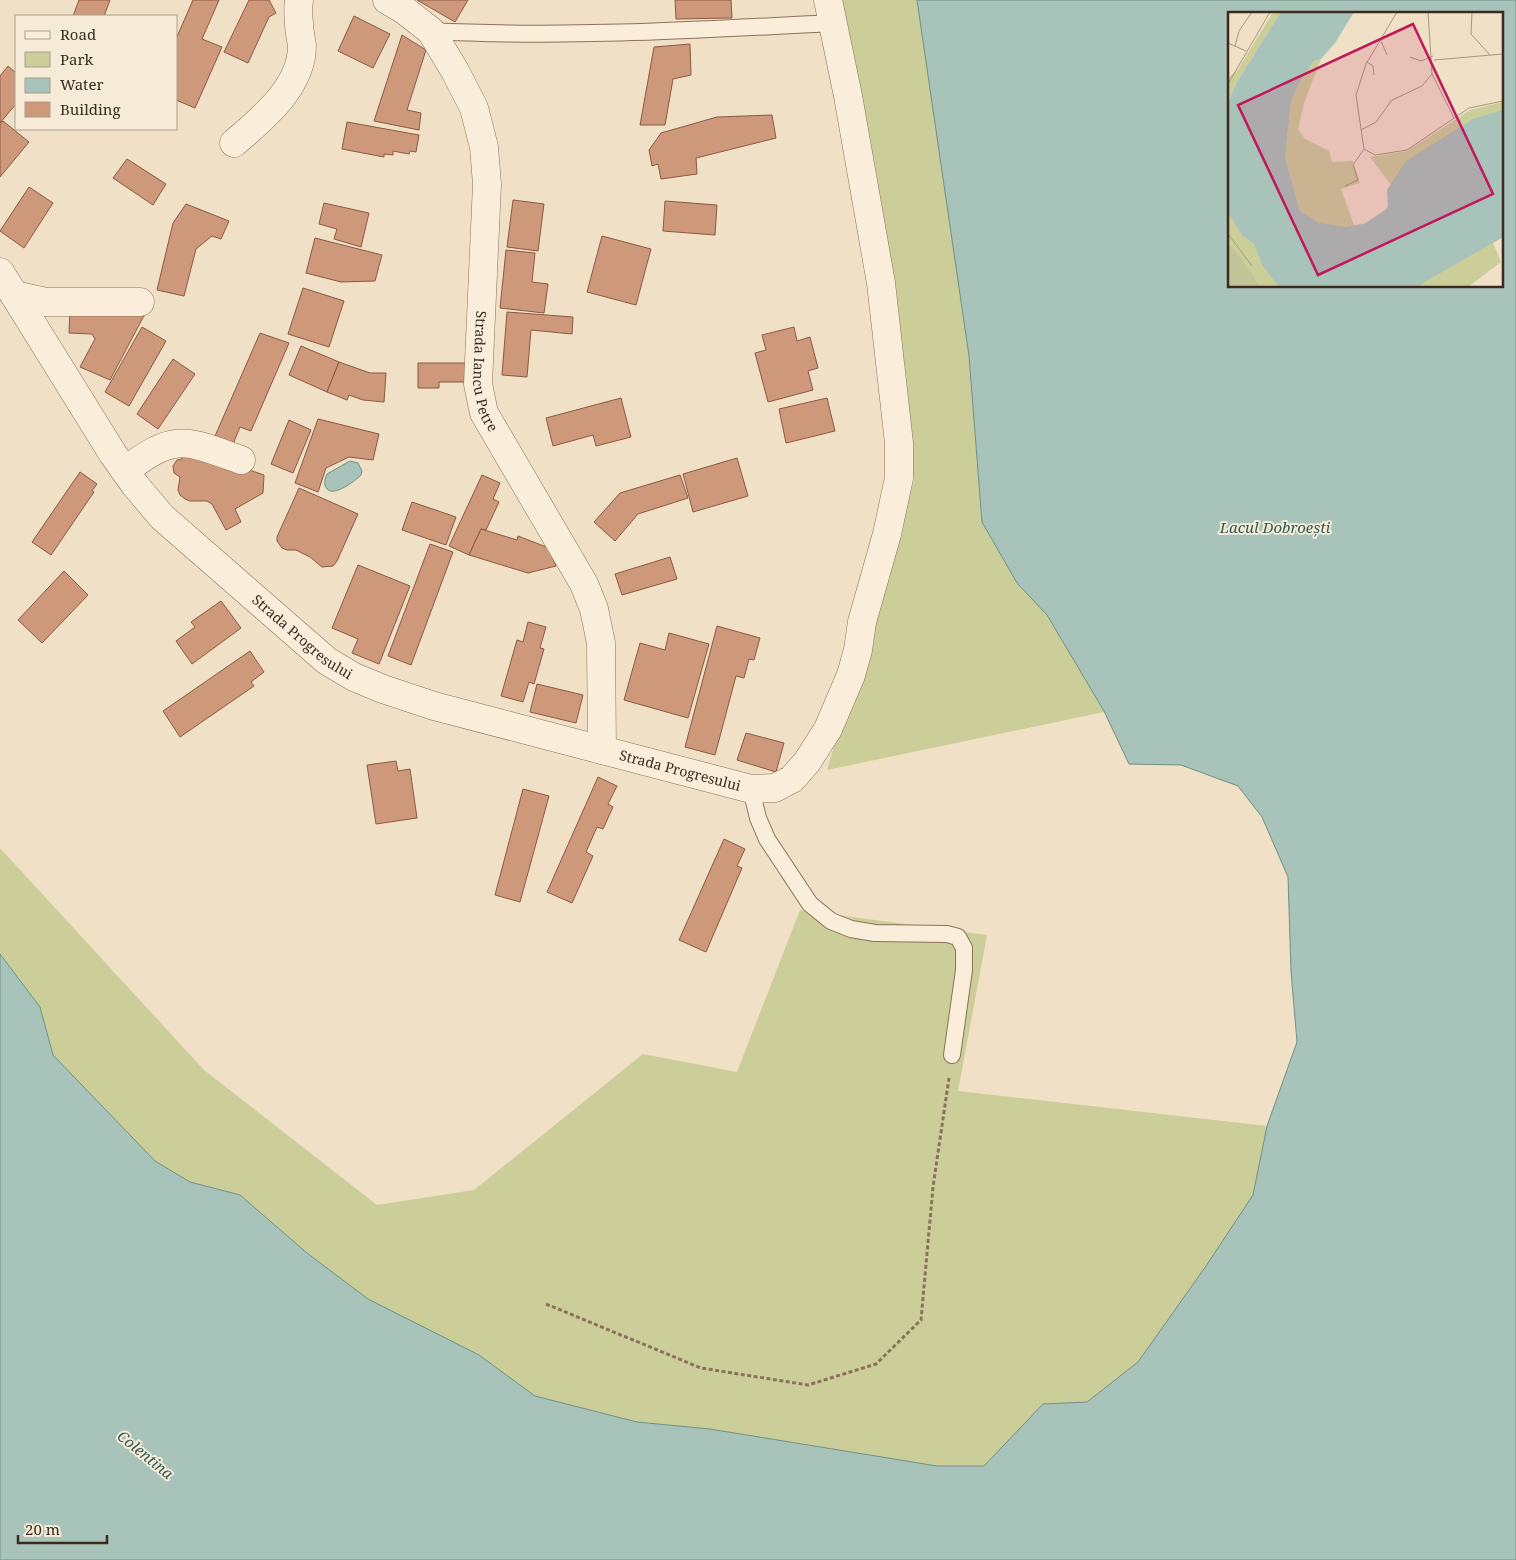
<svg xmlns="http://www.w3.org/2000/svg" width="1516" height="1560" viewBox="0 0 1516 1560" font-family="'Noto Serif',serif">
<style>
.green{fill:#cbce99}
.water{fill:#a8c3b9;stroke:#6e9286;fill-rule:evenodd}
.building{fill:#ce987b;stroke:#8b5941}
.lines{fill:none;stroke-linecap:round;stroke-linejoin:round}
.lane-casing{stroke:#8b715b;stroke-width:18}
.street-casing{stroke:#8b715b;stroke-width:29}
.path{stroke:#8b715b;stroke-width:3;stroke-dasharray:4 2.5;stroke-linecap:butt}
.lane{stroke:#faeeda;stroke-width:16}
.street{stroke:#faeeda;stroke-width:28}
.labels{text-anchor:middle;stroke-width:4;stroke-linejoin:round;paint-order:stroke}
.street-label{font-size:14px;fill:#3b2b1f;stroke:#f6ebd6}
.water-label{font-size:15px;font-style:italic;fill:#2e5b55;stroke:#f6ebd6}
.inset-road{fill:none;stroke:#a79883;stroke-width:1}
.view{fill:#c2185b;fill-opacity:0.15;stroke:#c2185b;stroke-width:2.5}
.inset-edge{fill:none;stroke:#3b2b1f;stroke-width:2.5}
</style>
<rect width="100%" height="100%" fill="#efe0c6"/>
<polygon class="green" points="838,0 1081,0 1064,58 1422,553 1260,1216 1206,1267 1138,1362 1087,1402 1043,1404 984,1466 937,1466 710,1429 637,1422 535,1396 479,1355 368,1299 307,1253 240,1195 190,1182 155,1162 53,1055 40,1007 0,954 0,848 204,1070 377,1205 474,1190 643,1054 737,1072 800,910 987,935 958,1091 1267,1126 1297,1042 1291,971 1288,877 1262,817 1238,786 1181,765 1129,764 1104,712 827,770 914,481"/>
<g class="water">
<path d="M917 0H1516V1560H0V954L40 1007 53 1055 155 1161 190 1182 240 1195 307 1253 368 1299 479 1355 535 1396 637 1422 710 1429 937 1466H984L1043 1404 1087 1402 1138 1362 1206 1266 1253 1195 1267 1126 1297 1042 1291 971 1288 877 1262 817 1238 786 1181 765 1129 764 1104 711 1047 615 1017 583 982 522 969 356ZM1230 14H1502V286H1230Z"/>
<path d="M350 461 358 463 362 471 361 475C355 481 334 497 327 489 323 484 325 479 327 474Z"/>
</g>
<g class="building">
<polygon points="79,0 110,0 104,16 73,16"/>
<polygon points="193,0 219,0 202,39 222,47 195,108 176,100 176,39"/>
<polygon points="249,0 269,0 276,13 269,17 248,63 224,52"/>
<polygon points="417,0 468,0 455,22"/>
<polygon points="675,0 731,0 732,18 676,19"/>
<polygon points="354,16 390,34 373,68 338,51"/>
<polygon points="402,35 426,50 407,110 421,113 419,130 374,121"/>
<polygon points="690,44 691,75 673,79 665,125 640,125 654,47"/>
<polygon points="8,66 16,73 16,104 0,123 0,76"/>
<polygon points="772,115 776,138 696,158 697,174 661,179 658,164 652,166 649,150 661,133 717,117"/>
<polygon points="3,121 29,142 0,177 0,125"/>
<polygon points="347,122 419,135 416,152 410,151 409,154 393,151 393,155 384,154 384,157 342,149"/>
<polygon points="127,159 166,184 153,205 113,178"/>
<polygon points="29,187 53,203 24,248 0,231"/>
<polygon points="513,200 544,204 538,251 507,247"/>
<polygon points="665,201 717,205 715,235 663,231"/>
<polygon points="324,203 369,213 361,247 334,239 337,229 319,224"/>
<polygon points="186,204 229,221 221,239 212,236 196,249 184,296 157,290 173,223"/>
<polygon points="602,236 651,249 636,305 587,292"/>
<polygon points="315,238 382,255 375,281 341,282 306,273"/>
<polygon points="506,250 535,253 532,282 548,284 544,313 500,308"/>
<polygon points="303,288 344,301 329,347 288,334"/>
<polygon points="70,310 147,310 110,380 80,367 95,339 92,334 69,333"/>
<polygon points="507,312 573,317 572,334 531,330 527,377 502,375"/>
<polygon points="142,327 166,341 129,406 105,392"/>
<polygon points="794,327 797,341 810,337 818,368 808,371 813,390 768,402 755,353 766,350 762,335"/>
<polygon points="260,333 289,343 251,431 240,427 231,449 212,443"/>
<polygon points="301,346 339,362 327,392 289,375"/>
<polygon points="173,359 195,374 158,429 137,414"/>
<polygon points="339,362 370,373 386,373 384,402 363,400 349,395 347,400 327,392"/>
<polygon points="418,363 466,363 466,382 439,382 439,388 418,388"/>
<polygon points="621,398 631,437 596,446 593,435 553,446 546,418"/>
<polygon points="827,398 835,431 786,443 779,409"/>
<polygon points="318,419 379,434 373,460 349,457 326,468 318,492 295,483"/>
<polygon points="289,420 311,430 293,473 271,464"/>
<polygon points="186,448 264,475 263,493 235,509 241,522 226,530 212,504 207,501 190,501 185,499 180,495 178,490 180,477 174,473 173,466 177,460 182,459"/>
<polygon points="737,458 748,496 693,512 683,474"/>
<polygon points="80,472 97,484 92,491 94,492 51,555 32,542"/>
<polygon points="482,475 500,483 493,499 499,502 486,530 481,529 469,555 449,546"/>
<polygon points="680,475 688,498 638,514 615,541 594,522 620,493"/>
<polygon points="299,488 358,514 337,561 333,566 322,567 310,557 296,550 287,550 282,548 277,541 277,537"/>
<polygon points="412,502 456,517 446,545 402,530"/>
<polygon points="481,529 517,540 518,536 549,548 556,566 528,573 469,555"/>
<polygon points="430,544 453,552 411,665 388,656"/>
<polygon points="670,557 677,579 622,595 615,574"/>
<polygon points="358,565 410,586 379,664 352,653 358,639 332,628"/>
<polygon points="64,571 88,595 42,643 18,620"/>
<polygon points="221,601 241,628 192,664 176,641 195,627 191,622"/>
<polygon points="528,622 546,627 540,648 544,649 534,684 529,682 523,702 501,696 517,640 523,642"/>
<polygon points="717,626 760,638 754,660 749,659 744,678 736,676 715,755 685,747"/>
<polygon points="669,633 709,644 688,718 624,700 640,643 665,650"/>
<polygon points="250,651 264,672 251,682 254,686 180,737 163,711"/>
<polygon points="537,684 583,695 576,723 530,712"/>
<polygon points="746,733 784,743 776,772 737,760"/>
<polygon points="396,761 398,771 410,769 417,818 376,824 367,765"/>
<polygon points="598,777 617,786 608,804 613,807 603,829 597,827 586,852 593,856 572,903 547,892"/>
<polygon points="523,789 549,796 520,902 495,895"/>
<polygon points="724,839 745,849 737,866 742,868 706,952 679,940"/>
</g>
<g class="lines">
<g class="lane-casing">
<g id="lane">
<path d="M431 31C565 38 699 30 833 23"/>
<polyline points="751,789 758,818 767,839 810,904 831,921 851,929 875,933 947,934 958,937 964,948 964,970 952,1055"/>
</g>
</g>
<g class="street-casing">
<g id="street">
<path id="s1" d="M387 0 404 10 431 31 455 71 474 108 484 147 487 184 478 384 484 413 584 584 594 609 601 643 602 750"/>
<path d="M234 143C262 119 302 87 302 46 301 38 299 31 299 23 298 15 298 8 299 0"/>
<path id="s2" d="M0 272 113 454 135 485 162 517 327 661 354 677 383 689 434 706 751 789 775 788 792 779 807 762 828 729 851 675 858 650 862 622 887 534 899 478V443L881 283 848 96 828 0"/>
<polyline points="14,295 46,302 140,302"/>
<path d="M125 471C175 432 185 440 241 460"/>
</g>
</g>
<polyline class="path" points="546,1304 701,1368 808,1385 876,1364 921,1320 933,1187 949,1078"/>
<use href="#lane" class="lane"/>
<use href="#street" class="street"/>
</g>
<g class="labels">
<g class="street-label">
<text dy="5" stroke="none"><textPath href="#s1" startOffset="408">Strada Iancu Petre</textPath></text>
<text dy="5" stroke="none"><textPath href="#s2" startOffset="479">Strada Progresului</textPath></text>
<text dy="5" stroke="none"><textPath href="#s2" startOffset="884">Strada Progresului</textPath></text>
</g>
<g class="water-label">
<text x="1275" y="533">Lacul Dobroești</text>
<text transform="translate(145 1455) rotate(39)" y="5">Colentina</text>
</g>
</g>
<g transform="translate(1228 12)">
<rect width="275" height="275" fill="#efe0c6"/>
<path d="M45 0H53L9 70 0 90V65L9 59ZM93 47 76 91 70 117 77 127 101 139 104 150 125 149 132 171 113 177 126 213 136 212 154 202 162 192 159 178 163 173 142 145 179 139 242 98 275 90V108L198 200 115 217 92 211 72 199 57 145 63 90 70 73 86 49ZM0 185 69 275H32L24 267 0 231ZM275 225 265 231 273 250 240 275H171Z" fill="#cbce99"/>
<path d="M0 231 10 242 32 275H0Z" fill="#c1c399"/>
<path d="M53 0H126L107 31 93 47 86 49 70 73 63 90 57 145 72 199 92 211 117 215 136 212 160 196 159 178 178 149 245 107 275 98V225L188 275H51L35 254 26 232 14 223 0 200V90L9 70Z" fill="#a8c3b9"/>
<path class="inset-road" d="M244 0 243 22 262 43M153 29 159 43M0 31 18 39M7 34 11 19 24 0M182 45 193 49 205 44M206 48 275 42M139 50 145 54 146 63M204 62 226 106M0 72 42 0M133 118 148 110 164 88 194 74 204 62 200 0M136 137 147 143 179 138 241 96 275 89M136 137 128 83 138 52 169 0M117 174 130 168 125 153 136 137M0 222 24 254"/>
<path class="view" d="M185 12 265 182 90 263 10 93Z"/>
<rect width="275" height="275" class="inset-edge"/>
</g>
<rect x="15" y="15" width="162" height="115" fill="#f6ebd6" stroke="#ab9e8d"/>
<rect x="25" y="31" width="25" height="8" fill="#faeeda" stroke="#ab9e8d"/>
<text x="60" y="40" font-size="15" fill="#3b2b1f">Road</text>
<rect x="25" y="52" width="25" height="15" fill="#cbce99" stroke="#ab9e8d"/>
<text x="60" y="65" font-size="15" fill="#3b2b1f">Park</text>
<rect x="25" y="78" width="25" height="15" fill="#a8c3b9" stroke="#ab9e8d"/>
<text x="60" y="90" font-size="15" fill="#3b2b1f">Water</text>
<rect x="25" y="102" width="25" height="15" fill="#ce987b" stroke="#ab9e8d"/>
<text x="60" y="115" font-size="15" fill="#3b2b1f">Building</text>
<path d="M18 1535v8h89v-8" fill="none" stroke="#3b2b1f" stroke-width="2.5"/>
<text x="25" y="1535" font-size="15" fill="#3b2b1f" stroke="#f6ebd6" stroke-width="4" paint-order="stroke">20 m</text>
</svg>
